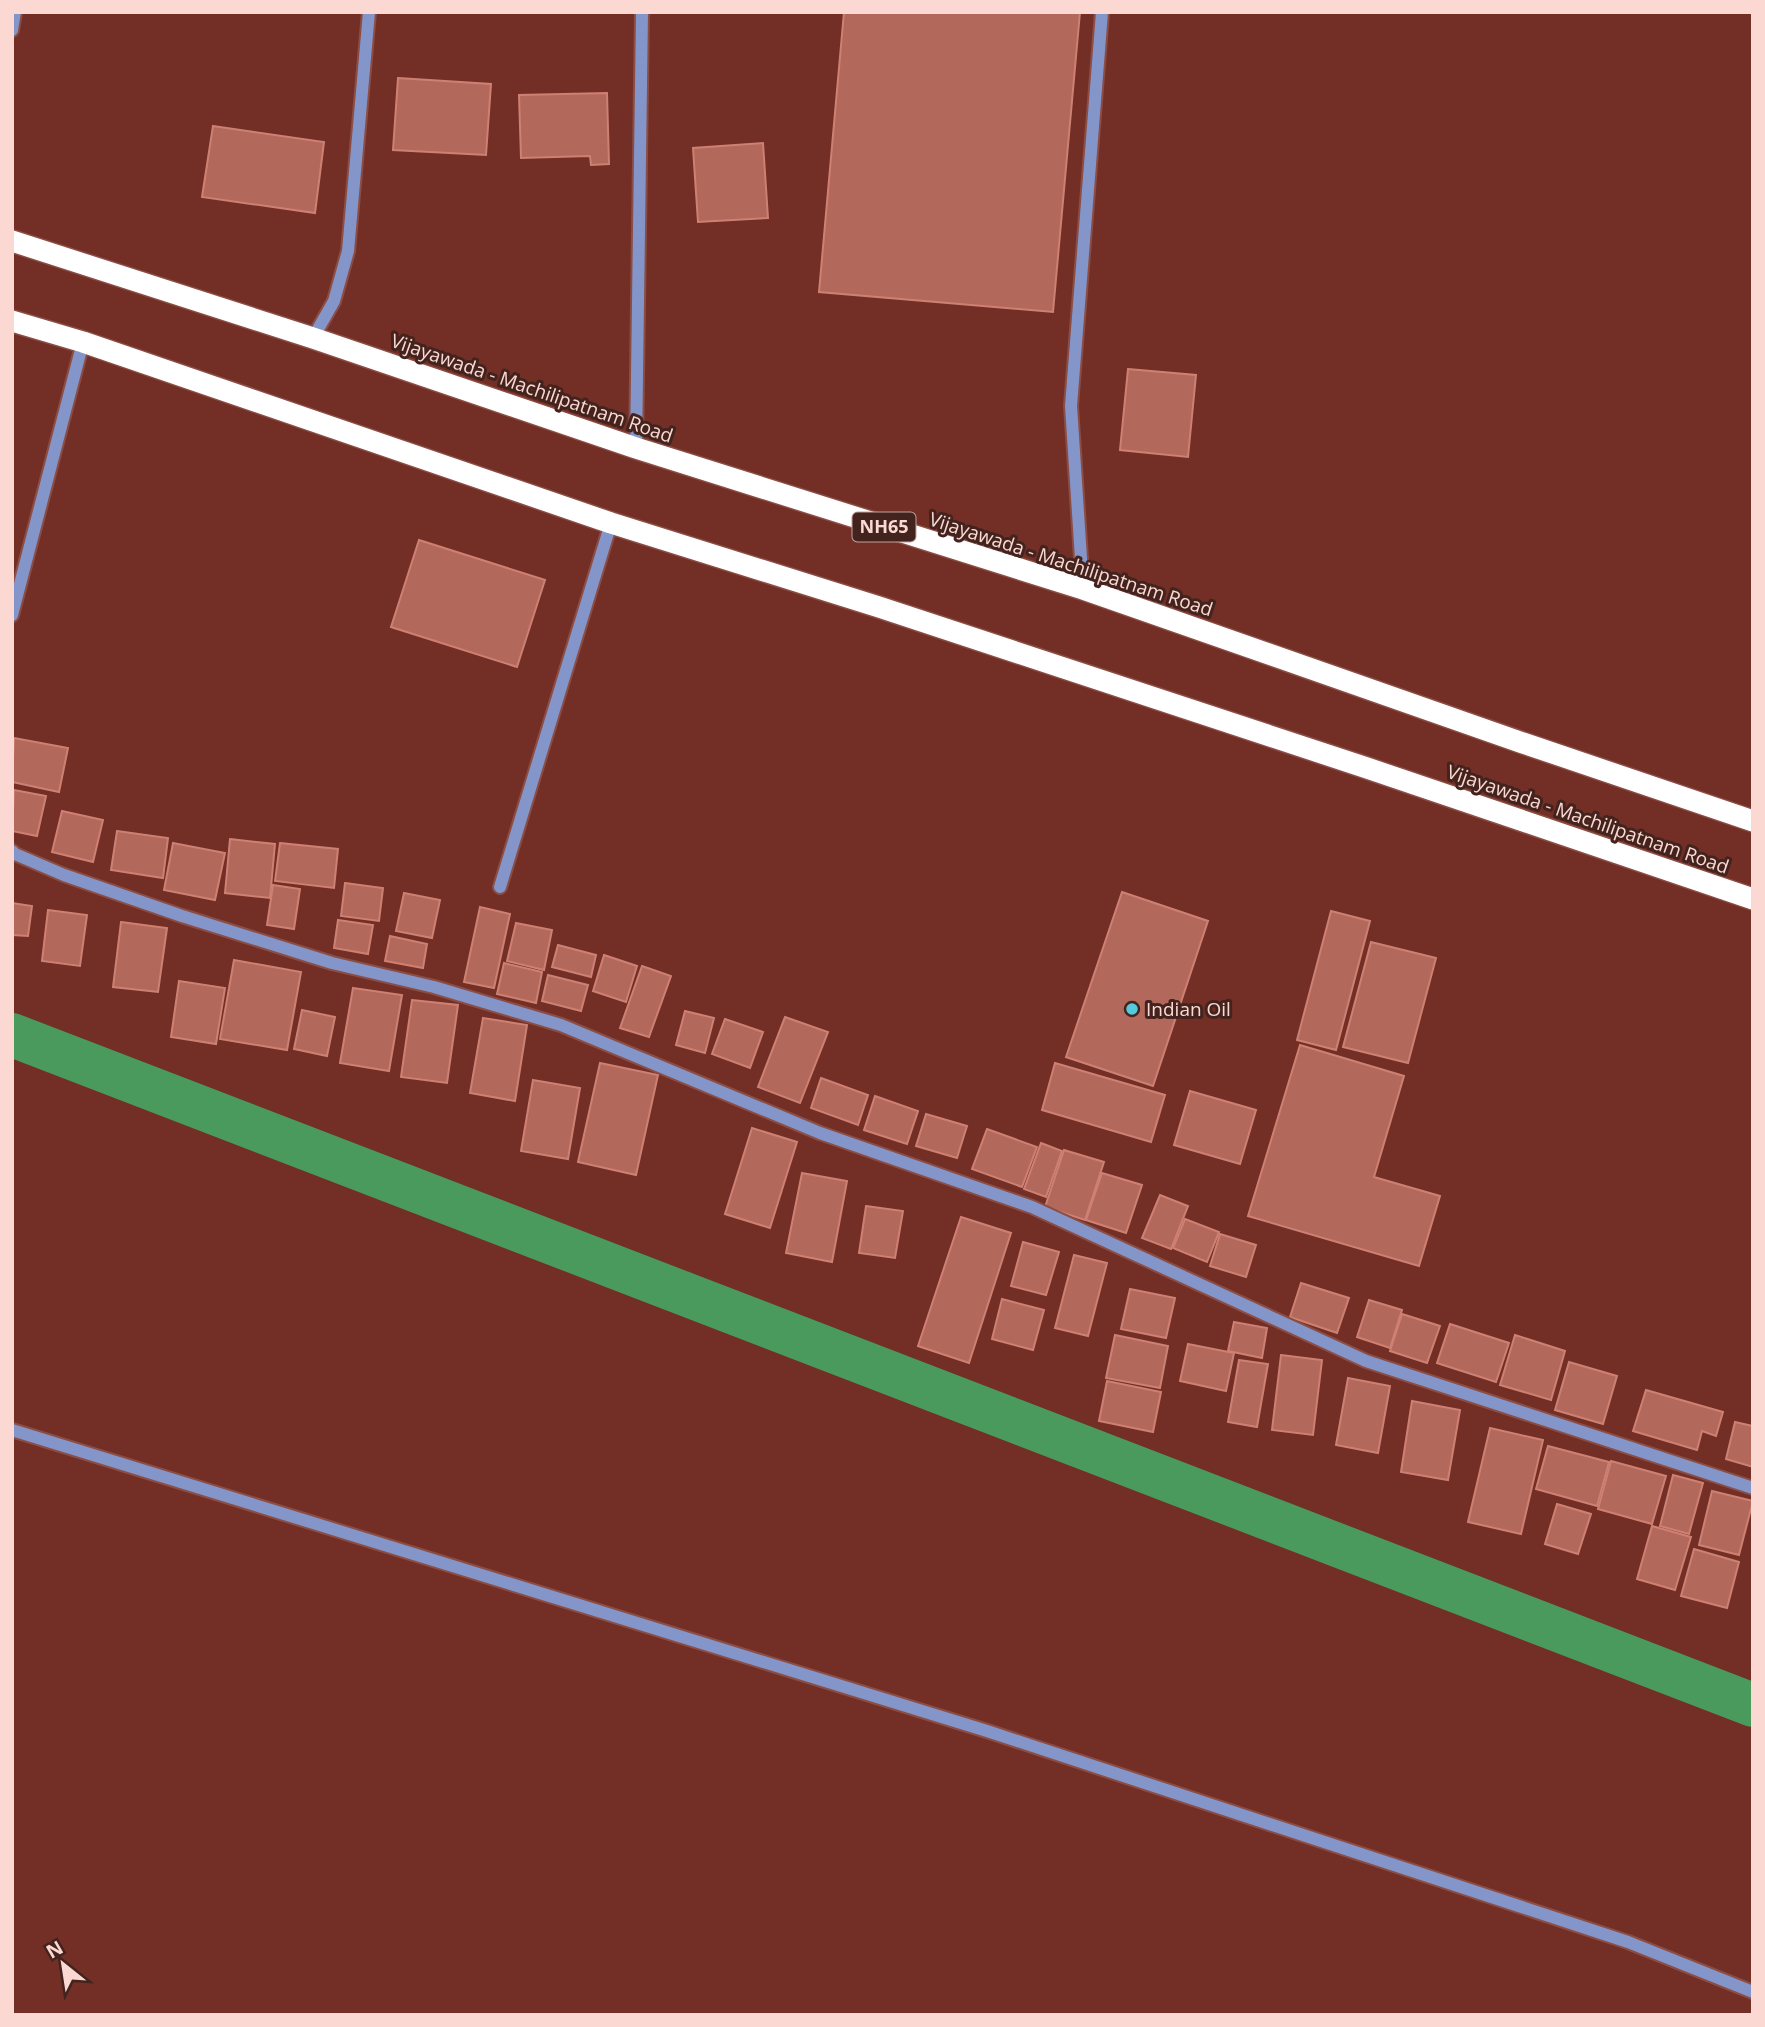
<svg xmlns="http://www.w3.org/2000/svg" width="1765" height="2027" viewBox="0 0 1765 2027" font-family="'Open Sans',sans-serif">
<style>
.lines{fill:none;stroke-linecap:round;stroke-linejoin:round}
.canal{stroke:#4a9a5e;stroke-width:44}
.building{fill:#b3685c;stroke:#ce8073;stroke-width:2}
.minor-casing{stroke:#8b4d44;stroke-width:16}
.highway-casing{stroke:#8b4d44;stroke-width:24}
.minor{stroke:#8495ca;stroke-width:12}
.highway{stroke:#fff;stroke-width:21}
.poi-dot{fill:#54cadd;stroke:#43231e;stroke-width:2.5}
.labels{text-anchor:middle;stroke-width:6;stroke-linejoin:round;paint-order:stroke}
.shield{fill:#43231e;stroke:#c4a29c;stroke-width:2}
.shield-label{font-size:18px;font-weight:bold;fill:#fbd8d2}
.street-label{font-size:19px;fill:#fbd8d2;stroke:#43231e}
.poi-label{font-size:19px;fill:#fbd8d2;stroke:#43231e;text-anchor:start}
</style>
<rect width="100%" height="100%" fill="#732f25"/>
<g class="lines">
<polyline class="canal" points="12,1035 1753,1705"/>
</g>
<g class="building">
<polygon points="844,12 1080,12 1053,312 819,292"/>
<polygon points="398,78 491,84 486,155 393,150"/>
<polygon points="607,93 609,164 591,165 590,156 521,158 519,95"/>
<polygon points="213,126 324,142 315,213 202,197"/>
<polygon points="763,143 768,218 698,222 693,148"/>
<polygon points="1128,369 1196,375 1188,457 1120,450"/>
<polygon points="419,540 545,580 517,667 391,627"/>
<polygon points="14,738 68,748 59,792 12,782"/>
<polygon points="14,790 46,796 37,836 12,831"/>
<polygon points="62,811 103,820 93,862 52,852"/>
<polygon points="117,831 168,838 163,878 111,870"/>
<polygon points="230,839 275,844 270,898 225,893"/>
<polygon points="173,843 225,853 215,900 164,890"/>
<polygon points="280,843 338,849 334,888 275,881"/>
<polygon points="345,883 383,888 379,921 341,916"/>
<polygon points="273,885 300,889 294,929 267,925"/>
<polygon points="1122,892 1208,921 1153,1086 1066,1057"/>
<polygon points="404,893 440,900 432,938 396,931"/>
<polygon points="12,903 32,906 28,936 12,935"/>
<polygon points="480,907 510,914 494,988 464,982"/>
<polygon points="48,910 87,915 80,966 42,961"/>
<polygon points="1331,911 1370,921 1336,1050 1297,1040"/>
<polygon points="338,920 373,925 368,954 334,948"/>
<polygon points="121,922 167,928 158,992 113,987"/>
<polygon points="516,923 552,930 544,970 507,961"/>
<polygon points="390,936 427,944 423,968 385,961"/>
<polygon points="1371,942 1436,958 1408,1063 1343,1047"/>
<polygon points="558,945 596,955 591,977 552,967"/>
<polygon points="604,955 637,966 626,1002 593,991"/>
<polygon points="234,960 301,972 287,1050 220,1039"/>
<polygon points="504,963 542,972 536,1003 497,994"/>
<polygon points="642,966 671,976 649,1037 620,1028"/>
<polygon points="548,975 588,985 581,1011 542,1001"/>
<polygon points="179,981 225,988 216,1044 171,1037"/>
<polygon points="353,988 402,995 389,1071 340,1063"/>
<polygon points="412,1000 458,1005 447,1083 401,1077"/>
<polygon points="302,1010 335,1017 327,1056 294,1049"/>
<polygon points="685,1011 714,1018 705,1053 676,1045"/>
<polygon points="785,1017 828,1032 800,1103 758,1087"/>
<polygon points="483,1018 527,1025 515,1101 470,1093"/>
<polygon points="725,1019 763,1032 750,1068 712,1054"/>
<polygon points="1300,1045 1404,1076 1374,1177 1440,1196 1419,1266 1248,1216"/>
<polygon points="600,1063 658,1075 636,1175 578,1162"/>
<polygon points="1055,1063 1165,1095 1151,1142 1042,1110"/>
<polygon points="821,1078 868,1095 858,1125 811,1108"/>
<polygon points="533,1080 580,1088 568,1159 521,1151"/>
<polygon points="1190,1091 1256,1110 1240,1164 1174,1145"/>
<polygon points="875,1096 918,1111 907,1144 864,1130"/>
<polygon points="926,1114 967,1126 957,1158 916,1146"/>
<polygon points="752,1128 797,1142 770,1228 725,1214"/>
<polygon points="987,1129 1037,1147 1022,1187 972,1169"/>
<polygon points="1041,1143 1062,1151 1046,1197 1024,1189"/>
<polygon points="1064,1150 1104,1162 1085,1220 1045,1207"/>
<polygon points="802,1173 847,1181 832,1262 786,1253"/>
<polygon points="1102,1173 1142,1185 1126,1233 1086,1220"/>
<polygon points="1160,1195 1188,1206 1171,1249 1142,1238"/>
<polygon points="866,1206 903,1211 895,1258 859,1253"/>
<polygon points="961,1217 1011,1233 969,1363 918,1346"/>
<polygon points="1185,1219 1219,1232 1207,1262 1173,1248"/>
<polygon points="1220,1234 1256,1245 1246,1277 1210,1266"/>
<polygon points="1023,1242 1059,1252 1046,1295 1011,1286"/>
<polygon points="1074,1255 1107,1263 1088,1336 1055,1328"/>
<polygon points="1301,1283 1349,1298 1337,1333 1290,1317"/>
<polygon points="1130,1289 1175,1298 1166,1338 1121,1329"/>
<polygon points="1002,1299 1044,1310 1033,1350 992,1339"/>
<polygon points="1369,1300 1402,1310 1390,1348 1357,1337"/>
<polygon points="1402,1314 1440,1326 1427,1363 1390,1351"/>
<polygon points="1234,1322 1267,1328 1262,1358 1228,1351"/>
<polygon points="1450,1324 1509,1343 1496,1382 1437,1363"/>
<polygon points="1115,1335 1168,1346 1160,1388 1106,1378"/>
<polygon points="1515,1335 1565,1351 1551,1400 1500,1385"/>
<polygon points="1188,1344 1234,1353 1226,1391 1180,1381"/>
<polygon points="1281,1355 1322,1360 1313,1435 1272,1430"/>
<polygon points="1239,1360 1268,1364 1257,1427 1228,1422"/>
<polygon points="1569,1362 1617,1376 1603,1424 1555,1410"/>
<polygon points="1348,1378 1390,1386 1378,1453 1336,1445"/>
<polygon points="1107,1381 1161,1392 1153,1432 1099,1421"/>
<polygon points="1646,1390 1723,1412 1716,1436 1702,1431 1697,1450 1633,1431"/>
<polygon points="1412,1401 1460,1410 1448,1480 1401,1472"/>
<polygon points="1735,1422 1753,1426 1753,1467 1726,1459"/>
<polygon points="1490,1428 1543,1440 1521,1534 1468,1522"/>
<polygon points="1548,1446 1609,1462 1597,1506 1536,1489"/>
<polygon points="1611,1461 1666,1476 1652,1524 1598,1509"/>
<polygon points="1673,1475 1703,1483 1689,1534 1660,1526"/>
<polygon points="1712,1491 1753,1501 1739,1555 1699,1545"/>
<polygon points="1557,1504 1591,1514 1578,1554 1545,1544"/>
<polygon points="1652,1526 1691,1537 1675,1590 1637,1579"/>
<polygon points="1694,1549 1739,1562 1727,1608 1681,1596"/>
</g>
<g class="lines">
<g class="minor-casing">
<g id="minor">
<polyline points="12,30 15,12"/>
<polyline points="313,338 334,301 348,251 369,12"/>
<polyline points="636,448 642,12"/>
<polyline points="1083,589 1071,406 1102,12"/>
<polyline points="12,615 83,342"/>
<polyline points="12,851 15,854 64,875 182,916 332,963 434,987 561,1025 820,1133 1032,1207 1366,1361 1753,1488"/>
<polyline points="500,887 611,523"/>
<polyline points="12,1430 987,1731 1628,1942 1753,1992"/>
</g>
</g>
<g class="highway-casing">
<g id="highway">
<polyline points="12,241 313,338 636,448 1083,589 1523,743 1753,821"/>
<polyline points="12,321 83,342 611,523 879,607 1367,768 1753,899"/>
</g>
</g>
<use href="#minor" class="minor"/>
<use href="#highway" class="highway"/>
</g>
<circle class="poi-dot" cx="1132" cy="1009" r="7"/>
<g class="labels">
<rect class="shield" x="852.5" y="512.5" width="63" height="29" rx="5"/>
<g class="shield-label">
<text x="884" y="533">NH65</text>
</g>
<g class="street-label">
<text transform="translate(532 388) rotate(19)" y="7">Vijayawada - Machilipatnam Road</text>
<text transform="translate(1071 564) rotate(18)" y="7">Vijayawada - Machilipatnam Road</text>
<text transform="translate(1588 819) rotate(19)" y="7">Vijayawada - Machilipatnam Road</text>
</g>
<g class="poi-label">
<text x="1146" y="1016">Indian Oil</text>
</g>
</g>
<rect width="1765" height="2027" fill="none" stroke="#fbd8d2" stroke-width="28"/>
<g transform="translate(63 1964) rotate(330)" stroke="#43231e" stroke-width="5" paint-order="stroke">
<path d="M0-5L12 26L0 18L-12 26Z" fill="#fbd8d2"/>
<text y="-10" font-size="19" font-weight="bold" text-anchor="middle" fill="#fbd8d2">N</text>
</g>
</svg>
